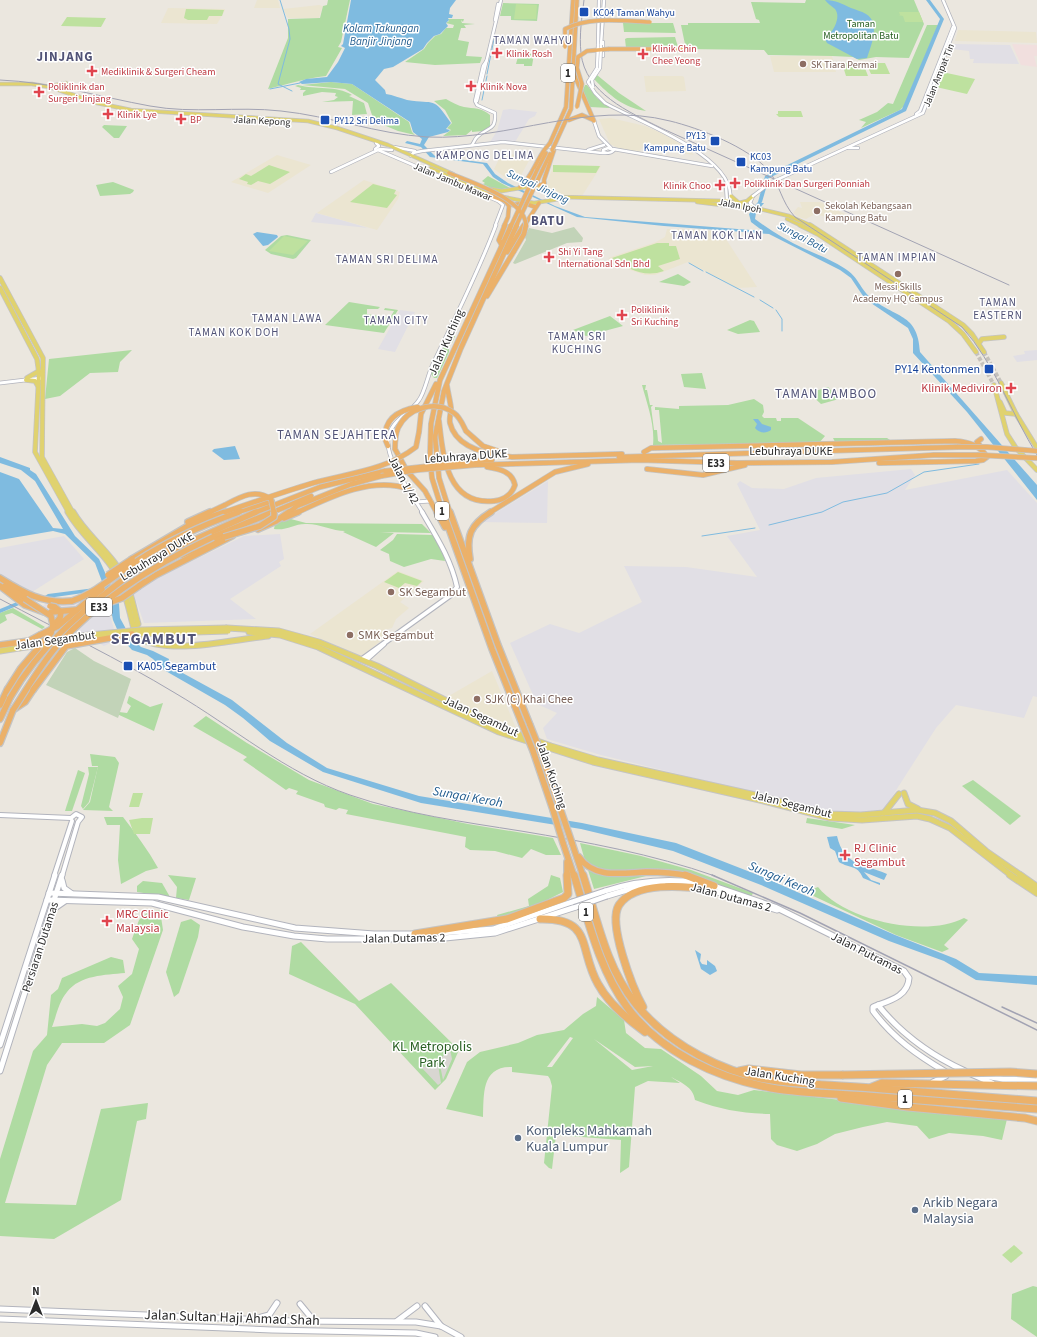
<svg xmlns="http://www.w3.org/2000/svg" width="1037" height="1337" viewBox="0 0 1037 1337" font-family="'Source Sans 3',sans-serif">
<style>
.industrial{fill:#e1dfe5}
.education{fill:#ebe5d1}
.medical{fill:#f1dfde}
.green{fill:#afdba2;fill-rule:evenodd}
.cemetery{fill:#c2d3b8}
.pitch{fill:#bee19f}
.plaza{fill:#d8d6d1}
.water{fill:#7fbbe0}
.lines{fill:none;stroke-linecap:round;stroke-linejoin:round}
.stream{stroke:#7fbbe0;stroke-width:1}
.river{fill:#7fbbe0;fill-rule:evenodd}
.major-tunnel{stroke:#c5c1bb;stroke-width:4;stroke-dasharray:4 2;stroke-linecap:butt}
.minor-far3-casing{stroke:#b2b4bd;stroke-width:4}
.minor-far2-casing{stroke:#b2b4bd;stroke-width:4.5}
.minor-far1-casing{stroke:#b2b4bd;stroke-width:6}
.minor-casing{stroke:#b2b4bd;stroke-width:7}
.major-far3-casing{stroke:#c4c4c4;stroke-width:4.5}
.major-far2-casing{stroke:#c4c4c4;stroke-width:5.5}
.major-far1-casing{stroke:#c4c4c4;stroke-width:7}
.major-casing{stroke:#c4c4c4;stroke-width:8}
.highway-far3-casing{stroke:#c4c4c4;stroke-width:5}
.highway-far2-casing{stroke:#c4c4c4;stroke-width:6}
.highway-far1-casing{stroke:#c4c4c4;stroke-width:8}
.highway-casing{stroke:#c4c4c4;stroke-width:9}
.minor-far3{stroke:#fff;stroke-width:2.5}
.minor-far2{stroke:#fff;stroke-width:3}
.minor-far1{stroke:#fff;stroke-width:4}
.minor{stroke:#fff;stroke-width:5}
.major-far3{stroke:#e0d26f;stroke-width:3}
.major-far2{stroke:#e0d26f;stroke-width:4}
.major-far1{stroke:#e0d26f;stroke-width:5}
.major{stroke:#e0d26f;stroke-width:6}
.highway-far3{stroke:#ebb16a;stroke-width:3.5}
.highway-far2{stroke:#ebb16a;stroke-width:4.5}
.highway-far1{stroke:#ebb16a;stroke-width:5.5}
.highway{stroke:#ebb16a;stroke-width:7}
.rail-far1{stroke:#a2a3b3;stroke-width:1}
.rail{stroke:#a2a3b3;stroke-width:1.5}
.minor-bridge-far1-casing{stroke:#b2b4bd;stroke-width:4;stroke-linecap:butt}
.minor-bridge-casing{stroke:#b2b4bd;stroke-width:7;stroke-linecap:butt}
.major-bridge-casing{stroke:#c4c4c4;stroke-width:7;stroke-linecap:butt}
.highway-bridge-far3-casing{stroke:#c4c4c4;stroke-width:5;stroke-linecap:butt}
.highway-bridge-far2-casing{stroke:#c4c4c4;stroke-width:6;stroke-linecap:butt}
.highway-bridge-far1-casing{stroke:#c4c4c4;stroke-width:8;stroke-linecap:butt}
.highway-bridge-casing{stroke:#c4c4c4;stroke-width:9;stroke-linecap:butt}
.minor-bridge-far1{stroke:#fff;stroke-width:2.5}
.minor-bridge{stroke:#fff;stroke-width:5}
.major-bridge{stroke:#e0d26f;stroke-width:5}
.highway-bridge-far3{stroke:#ebb16a;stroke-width:3.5}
.highway-bridge-far2{stroke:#ebb16a;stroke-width:4.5}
.highway-bridge-far1{stroke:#ebb16a;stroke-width:5.5}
.highway-bridge{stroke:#ebb16a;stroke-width:7}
.transit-dot{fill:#1a4fb4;stroke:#fff;stroke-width:1.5}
.health-dot{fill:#e0444e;stroke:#fff;stroke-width:1.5}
.education-dot{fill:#8d6e63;stroke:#fff;stroke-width:1.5}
.service-dot{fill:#5c6f8a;stroke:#fff;stroke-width:1.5}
.labels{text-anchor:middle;stroke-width:3;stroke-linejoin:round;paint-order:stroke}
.far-transit-label{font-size:10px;fill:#164399;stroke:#fff;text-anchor:start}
.far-park-label{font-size:10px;fill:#296023;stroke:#fff}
.far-health-label{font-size:10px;fill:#be3a42;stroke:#fff;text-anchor:start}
.far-education-label{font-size:10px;fill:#785e54;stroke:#fff;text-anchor:start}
.far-street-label{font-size:10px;fill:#2b2b2b;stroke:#fff}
.far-water-label{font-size:11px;font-style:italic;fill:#1e5a8d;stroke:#fff}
.far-neighbourhood-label{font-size:11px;letter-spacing:1px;fill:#515377;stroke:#fff}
.shield{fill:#fff;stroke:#6b6b6b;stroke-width:1}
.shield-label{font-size:11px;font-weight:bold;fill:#2b2b2b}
.street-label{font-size:12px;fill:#2b2b2b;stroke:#fff}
.transit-label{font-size:12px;fill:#164399;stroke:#fff;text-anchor:end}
.health-label{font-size:12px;fill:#be3a42;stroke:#fff;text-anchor:start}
.education-label{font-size:12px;fill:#785e54;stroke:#fff;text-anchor:start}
.far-district-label{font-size:13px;font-weight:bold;letter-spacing:1px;fill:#515377;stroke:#fff}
.neighbourhood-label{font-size:13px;letter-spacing:1px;fill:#515377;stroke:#fff}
.water-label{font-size:13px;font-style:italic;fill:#1e5a8d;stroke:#fff}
.near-park-label{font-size:14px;fill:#296023;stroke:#fff}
.near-service-label{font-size:14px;fill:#4e5e75;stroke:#fff;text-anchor:start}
.near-street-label{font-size:14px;fill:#2b2b2b;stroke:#fff}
.district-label{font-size:16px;font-weight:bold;letter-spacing:1px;fill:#515377;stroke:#fff}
</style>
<rect width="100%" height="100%" fill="#ebe7df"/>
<g class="industrial">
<polygon points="953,44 1010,45 1019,64 973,63 974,59 970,59 969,51 952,49"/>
<polygon points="510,109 537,112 535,116 529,119 515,142 490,142 497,131 503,110"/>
<polygon points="316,213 338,219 368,228 311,222"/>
<polygon points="400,310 415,312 395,352 378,349"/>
<polygon points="1037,350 1037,360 1017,362 1013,356 1025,354 1024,351"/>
<polygon points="911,469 915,475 905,490 1007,470 1037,503 1037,697 1033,696 1024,718 956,705 936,728 884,809 864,812 834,812 601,755 547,739 543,728 557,713 537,704 510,643 550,624 579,633 642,602 624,566 686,567 757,577 727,536 760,530 737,484 740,481 752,488 784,489 816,478"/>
<polygon points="548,481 547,523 481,522"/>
<polygon points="280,534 284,559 279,562 281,566 230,599 256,619 144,623 133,592 157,576 182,566 244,536"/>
<polygon points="64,536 84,559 32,592 0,575 0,548"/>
<polygon points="103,590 117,640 104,646 40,610 49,599 72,597"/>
</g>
<g class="education">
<polygon points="257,0 278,0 280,8 254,8"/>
<polygon points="319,5 323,6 319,18 288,18 283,9"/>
<polygon points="168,8 225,9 225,10 217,24 161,23"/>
<polygon points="958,30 1036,32 1037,43 955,41"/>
<polygon points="770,56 832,56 836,72 774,72"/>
<polygon points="644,76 682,76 684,77 686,91 646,92"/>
<polygon points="611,118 645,126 659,132 676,141 694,155 643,147 639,152 620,149 610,144 599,119"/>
<polygon points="508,154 531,157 519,179 514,181 506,178 494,169 501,155"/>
<polygon points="277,155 311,165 268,193 231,182"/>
<polygon points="554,165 601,166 582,196 561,195 554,193 547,188 547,182"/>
<polygon points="364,180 400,192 398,199 377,230 317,213"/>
<polygon points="800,202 820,202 847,215 828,220 823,216 815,214 806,219 798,217 793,213 798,207 802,208"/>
<polygon points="667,229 713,231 724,236 757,287 737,288 688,262 655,275 645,275 627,269 608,258 656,242 665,237"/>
<polygon points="398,571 424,581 400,602 409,608 396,619 392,628 384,630 387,636 363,655 357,655 310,634"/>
<polygon points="492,671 516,728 502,724 447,697"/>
</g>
<polygon class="medical" points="1012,44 1037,45 1037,56 1034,56 1037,67 1021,65"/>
<g class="green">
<path d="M328 0H350L341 42 338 47 342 48 326 76C306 78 288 84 268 89L288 38V19L320 18 323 6 327 5Z"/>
<polygon points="806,0 914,0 924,24 909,58 876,57 859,60 853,57 832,56 768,55 764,50 686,49 681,25 688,25 688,23 760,23 759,20 756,19 751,2 805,3"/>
<polygon points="503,3 539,4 537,21 511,20 511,16 500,16"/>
<polygon points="448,19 476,19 464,19 463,22 461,20 462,23 475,24 464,25 466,28 461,28 458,40 469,42 466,56 482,57 480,63 435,65 405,62 424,49 428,43 435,36 441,34 446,28 453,28 454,25 446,23 449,21"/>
<polygon points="623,23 673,23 676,33 626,32 624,32"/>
<polygon points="927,25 938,25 904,106 900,110 861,128 866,122 859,120 877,112 888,103 893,104"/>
<polygon points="675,37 678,47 677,48 626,48 625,39 627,38"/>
<polygon points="519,53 534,54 532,66 524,66 524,64 516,64"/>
<path d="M597 75 619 93 646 111C624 108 609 95 594 79Z"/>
<polygon points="331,82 352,84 409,122 412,132 415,135 398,131 374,121 368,103 345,89 302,85"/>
<path d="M298 85C316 90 336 85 352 95L349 96 364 103 367 114 352 115 353 101 322 102 334 100 338 97 335 96 336 93 322 92 303 96V93L306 90H300L301 88 295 86Z"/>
<polygon points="585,85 587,85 597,98 610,108 590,107 583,90"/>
<path d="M446 99C452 102 458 106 464 107 474 109 481 107 490 115V126L483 131 472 132V130L466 135 443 136 451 130 447 128 452 123 445 110 434 101Z"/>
<polygon points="104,125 127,126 119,138 114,138 102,127"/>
<polygon points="488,176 510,188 495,190 483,184 485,183 482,181"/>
<polygon points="113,182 134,190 133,192 130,194 100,196 96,185"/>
<polygon points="287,235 311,240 296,258 293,259 271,254 265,250 281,236"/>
<polygon points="678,274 691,282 684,286 659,282"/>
<polygon points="349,302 380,307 378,309 367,309 367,314 390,318 394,311 384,310 385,308 398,310 384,333 325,325"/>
<polygon points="610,316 623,326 586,336 573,330"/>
<polygon points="750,320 754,321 760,332 738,334 727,330"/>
<polygon points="449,334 455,336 452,343 449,344 447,348 449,349 449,352 437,378 434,378 431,374"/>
<polygon points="132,350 120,362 118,372 90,373 60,396 45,399 49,359"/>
<polygon points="702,373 706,389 684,387 681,374"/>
<path d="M642 385H646L645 390H647L650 405H653L651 407 654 430H657L658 441 662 443 659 410H655V407L679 409V406L728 405 754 399 763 405 764 412 762 416 764 418H776L777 421H781V418H798L825 436 819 443 653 445C655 424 647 404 642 385Z"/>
<polygon points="828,387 839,399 821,404 809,393"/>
<polygon points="833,438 887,438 890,440 835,442"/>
<path d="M287 518 306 523 422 524 431 533 380 532 394 533 376 547 343 532 345 531C332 531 318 523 305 524 294 524 286 531 274 529L275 524Z"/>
<polygon points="397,534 433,535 442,550 445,561 431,559 404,567 390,561 389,554 380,550 393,540"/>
<polygon points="13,608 45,627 42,629 12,613 5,615 7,620 0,624 0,613"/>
<polygon points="129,696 150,707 163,703 154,731 117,714 119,712 127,713 131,706 127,703"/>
<polygon points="206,716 247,743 309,780 373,804 468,824 553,838 561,855 546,855 531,849 522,858 495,851 470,850 465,847 466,837 346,814 348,810 339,808 336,810 325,807 324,804 296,794 298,791 289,788 286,790 243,760 247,757 193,726"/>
<polygon points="90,754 115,757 119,763 109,807 113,811 83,810 90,802 98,766 92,766"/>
<polygon points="88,767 98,767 89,802 83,809 81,806 89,774"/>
<polygon points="78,770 85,773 72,811 65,811"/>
<polygon points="973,780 1021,816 1010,825 962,786"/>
<path d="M104 817H123C136 834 148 850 158 868L146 871 121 884 118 860 120 825H107Z"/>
<polygon points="807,818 855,825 842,829 806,823"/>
<polygon points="580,843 641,856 691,870 753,893 751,897 697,876 650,871 607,872 590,866 585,861"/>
<path d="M588 870C615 877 643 872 670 875L646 876 594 889Z"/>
<polygon points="168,875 196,878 189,900 176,898 177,887"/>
<polygon points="551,875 560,878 563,892 549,899 546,903 511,915 498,918 497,915 529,906 528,899 548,886"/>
<polygon points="143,881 162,883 170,897 137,892 137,886"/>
<path d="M818 887C845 921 926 938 964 918L968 920 944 945 949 949 942 952 896 935 805 892Z"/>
<path d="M160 910 163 930 130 1025 104 1043H62L47 1065 5 1203 76 1205 101 1109 148 1103 146 1119 137 1121 121 1200 54 1239 0 1236V1159L33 1051 47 1035 51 995 58 989 62 978 111 957 123 960 125 973C105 975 80 975 67 992 59 1001 56 1017 52 1027L82 1024 97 1026 105 1023 120 1009 123 997 118 986 132 974 139 949 132 939 139 920 149 911Z"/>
<polygon points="191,919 200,925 198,937 179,993 174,997 166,972 181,922"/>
<polygon points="301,942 359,1001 391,983 459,1050 446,1079 435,1090 355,1004 289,974 292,946"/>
<path d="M597 997 624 1020 626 1033 645 1048 661 1049 701 1076 717 1091 738 1095 754 1090 1007 1119 1002 1140 983 1136 949 1133 929 1139 917 1126 887 1122 863 1127 835 1134 817 1144 797 1151 777 1145 771 1139 770 1114C741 1113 722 1110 695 1100 693 1087 682 1083 671 1077L680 1083 648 1081 635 1087 629 1167 620 1173 621 1140 556 1135 552 1169 549 1168 544 1163 552 1086 550 1079 548 1076 512 1072V1067C481 1066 484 1095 483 1117L446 1109 467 1062 480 1052 518 1043 537 1035 564 1030 583 1014 596 1006ZM570 1037 573 1038 552 1067H547ZM594 1039 635 1067 653 1066 632 1070Z"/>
<polygon points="1033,1286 1037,1287 1037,1337 1011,1319 1012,1294"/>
</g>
<g class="cemetery">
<polygon points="574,227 583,238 582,242 567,243 515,264 513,263 526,240 525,237 529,228 552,233"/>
<polygon points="75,648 94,661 131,679 118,718 46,685 67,652"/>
</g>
<g class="pitch">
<polygon points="516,4 537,5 536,19 514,19"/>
<polygon points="186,9 224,10 222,16 209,16 207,20 188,20 184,18"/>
<polygon points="899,12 919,12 923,22 905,22 903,16 898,15 900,15"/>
<polygon points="67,17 106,18 101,27 61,26"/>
<polygon points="842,63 863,63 868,76 846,76"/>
<polygon points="866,63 885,63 890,74 871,74"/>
<polygon points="942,72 975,79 967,94 936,87"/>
<polygon points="778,111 801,111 803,117 779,117 776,114 778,114"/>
<polygon points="269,165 290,172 270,184 258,181 251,185 247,184 248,182 239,179 246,174 251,176"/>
<polygon points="553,165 600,166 596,173 553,172"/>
<polygon points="373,184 396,190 394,194 397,195 387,208 350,202"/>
<polygon points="284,236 308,241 293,255 269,251"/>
<path d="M657 243H669V246H676L680 259 658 266 664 271C644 278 628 269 612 258Z"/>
<polygon points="398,572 422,581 417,586 405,583 399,588 384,582"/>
<polygon points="133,793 143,793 139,807 129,807"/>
<polygon points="142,818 153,818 150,834 134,834 129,820"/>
<polygon points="1014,1245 1023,1253 1011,1263 1002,1255"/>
</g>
<g class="plaza">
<polygon points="449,1045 452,1059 443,1080 439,1060 445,1054"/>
<polygon points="438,1065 441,1083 438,1085 421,1067"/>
</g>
<g class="water">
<path d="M351 0H456L450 8 449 14 453 15 452 18H448L449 20 446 23 448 26 440 34 434 36 427 43 423 49 393 67 384 69 375 80 385 90 386 94C393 95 400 98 407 100 436 105 432 95 451 123L446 129 450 130 448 132 429 137 424 145 435 156 487 163 495 174 508 183 555 206 585 217 763 231 751 222 749 214 759 203H764L756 213 755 219C771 231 787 241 805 249 818 255 832 260 844 268 859 277 860 289 870 297 895 319 918 312 920 352L1037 485V500L967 412 913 353V339L908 328 865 299 851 278 840 270 769 234 664 226 577 217 502 183 493 177 483 164 430 157 421 147 405 143 407 141 420 144 422 139 413 132 410 122 352 84 331 82 302 84 299 82 306 79 327 77 338 62 345 48 341 46 343 44Z"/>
<path d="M825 0C836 0 842 4 851 8 856 10 861 11 866 14 881 23 871 46 867 58L857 59 827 43 825 39C832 33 842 18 835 9 832 6 828 4 825 0Z"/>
<polygon points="257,232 277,235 278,237 268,245 263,246 253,234"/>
<path d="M753 419H758L762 424 771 427V430C766 434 759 433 755 428L757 424Z"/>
<polygon points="235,446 240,459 224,460 212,451 214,449"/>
<polygon points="0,457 30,468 30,470 36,474 75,536 99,559 119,604 120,618 131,638 141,647 153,651 169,659 168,665 232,700 287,743 327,768 419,796 582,823 676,843 763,877 895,935 956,959 979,973 1037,976 1037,985 976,980 944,961 889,941 761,885 673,851 581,829 421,803 323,772 270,741 243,718 225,705 164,670 153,659 147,655 132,650 121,638 113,620 109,600 95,563 65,534 53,531 0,540 0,472 19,479 53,528 63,529 35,481 21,470 0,463"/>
<path d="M837 836C844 866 862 863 887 874L884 880 864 872 871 880 880 883V885L863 878C857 864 850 869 839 862L835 851 830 848 827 837Z"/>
<polygon points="695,950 701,954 700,961 702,964 707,965 707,960 715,966 717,971 710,975 701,969"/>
</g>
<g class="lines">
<g class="stream">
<polyline points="280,0 289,29 290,39 278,84 292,91"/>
<polyline points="487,74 494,39"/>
<polyline points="270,89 300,83"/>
<polyline points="482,100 487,76"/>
<polyline points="689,263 703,271"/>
<polyline points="706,272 754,297"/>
<polyline points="760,300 773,308"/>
<polyline points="776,310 782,319 782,331"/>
<polyline points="769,525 822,512 843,502 887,493 924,472 979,464"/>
<polyline points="702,536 755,528"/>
</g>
<g class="river">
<polygon points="926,0 930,0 944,19 906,111 769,178 762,202 755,211 751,211 751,210 758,202 765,176 902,109 940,19"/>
<polygon points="95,588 97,589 98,590 97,591 48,598 45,596 48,594"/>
<polygon points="17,602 20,604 19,605 0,613 0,609"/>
</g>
<g class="major-tunnel">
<polyline points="976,352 994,385"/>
<polyline points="984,352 1001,383"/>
</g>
<g class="minor-far3-casing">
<g id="minor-far3">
<polyline points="495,20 498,4"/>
<polyline points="603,42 603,56"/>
<polyline points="598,45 599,0"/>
<polyline points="601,45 604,0"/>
<polyline points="477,101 501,0"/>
<path d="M605 103C636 121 738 156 730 201"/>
<polyline points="916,114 920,111 953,27"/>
<polyline points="594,121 599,136 611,148"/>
<path d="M472 145C474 142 475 139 477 137 488 126 496 132 495 113L477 105 475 101 483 66 487 60"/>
<polyline points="394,147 415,151"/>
<polyline points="848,148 858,148"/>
<polyline points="375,149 379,146 376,143"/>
<polyline points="613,149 712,166"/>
<polyline points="378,150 498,201 503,205 495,226"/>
<polyline points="588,150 604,145"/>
<path d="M411 156 413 153 422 151 503 142 602 153C606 153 611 154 614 150L608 148 603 150V152L607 153"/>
<polyline points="820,160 923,113 955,28 943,0"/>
<polyline points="331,172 380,149 392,150"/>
<polyline points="726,186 727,201"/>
<polyline points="753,196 750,203 754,207"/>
</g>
</g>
<g class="minor-far2-casing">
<g id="minor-far2">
<polyline points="0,383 42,378"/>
<polyline points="415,502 431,501"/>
<path d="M423 513C412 494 386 461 388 440 390 420 409 415 419 400 425 392 428 374 433 364 455 318 478 273 496 225"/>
</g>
</g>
<g class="minor-far1-casing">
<g id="minor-far1">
<path d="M362 659 451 595 457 587C451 559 436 536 422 512"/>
<polyline points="365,661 384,644"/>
<polyline points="0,815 71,818"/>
<polyline points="54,876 72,821"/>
<polyline points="62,876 78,822 82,817 76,814 71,818"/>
</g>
</g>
<g class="minor-casing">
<g id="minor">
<polyline points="62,880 64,888 71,893"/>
<path d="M714 886 775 907 904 971 909 978C908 997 888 1001 873 1007V1011C893 1038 917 1055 946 1072V1076L933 1082"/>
<polyline points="707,889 777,910"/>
<path d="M605 891C635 881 663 878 695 882"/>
<polyline points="49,893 158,897 295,928 374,934 415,934"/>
<polyline points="607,896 640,886 663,884"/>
<polyline points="47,900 152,903 243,927 294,936 327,939 435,939 495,933 576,907"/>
<polyline points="52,910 65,901"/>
<polyline points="440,933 493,929 572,902"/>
<path d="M878 1005C902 1035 930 1055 965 1071"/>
<polyline points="0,1045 55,875"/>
<polyline points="0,1071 62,875"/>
<polyline points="971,1074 992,1083"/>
<polyline points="978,1075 1003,1079 1037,1079"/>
<polyline points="300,1304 314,1321"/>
<polyline points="425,1306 441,1326"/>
<polyline points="0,1309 295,1321 416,1322 441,1326 461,1337"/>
<polyline points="258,1318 269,1315 277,1303"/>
<polyline points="0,1319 272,1330 416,1333 435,1337"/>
<polyline points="397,1321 417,1306"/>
</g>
</g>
<g class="major-far3-casing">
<g id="major-far3">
<polyline points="0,84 32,84 50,87 97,103 131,110 308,121 337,128 388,145 453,174"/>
<polyline points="51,86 66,83"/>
<polyline points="431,168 491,195"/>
<polyline points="490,189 502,191 533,186 561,197 727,201 789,216 812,226"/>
<polyline points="731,196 739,203 747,201 753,196"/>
<polyline points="503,197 534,203 559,199"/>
<polyline points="697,202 747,208"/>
<polyline points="787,219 802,226"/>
</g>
</g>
<g class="major-far2-casing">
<g id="major-far2">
<polyline points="800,225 818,234 949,321 963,334 976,352"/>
<polyline points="810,225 963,325 972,334 984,352"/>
<polyline points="0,278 43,358 42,457 73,513"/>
<polyline points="0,288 37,359 39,373 35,452 69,513"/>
<polyline points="979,343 982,339 1004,337"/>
<polyline points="27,378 39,371"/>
<polyline points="26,380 35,381 38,386"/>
<polyline points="1001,383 1016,414 1037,448"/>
<polyline points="994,385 1007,434 1016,448 1037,470"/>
<polyline points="1000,402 1005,413 1016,414"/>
</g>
</g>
<g class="major-far1-casing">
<g id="major-far1">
<path d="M68 512C80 533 99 548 112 567 126 588 130 614 136 637 170 656 230 640 268 636"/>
<path d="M73 512C87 537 115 555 126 583 132 595 134 611 138 624L134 627"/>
<polyline points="227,628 279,631 319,642 377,666 501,728 551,746 598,760 760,796 829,814 861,815 917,810 935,813 951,821 986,851 1022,876"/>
<polyline points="249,632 280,635 318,647 499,732 593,762 760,800 830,818 862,820 917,816 930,819 950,828 1012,876"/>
<polyline points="0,651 19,648"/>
<polyline points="904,793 908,804 918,809"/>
<polyline points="884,813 899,794"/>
</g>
</g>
<g class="major-casing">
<g id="major">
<polyline points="1010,875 1037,893"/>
<polyline points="1020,875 1037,887"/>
</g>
</g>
<g class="highway-far3-casing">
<g id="highway-far3">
<polyline points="609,49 682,49"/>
<polyline points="573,72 594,121"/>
<polyline points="569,120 582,115 593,120"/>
<polyline points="550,143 566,107 573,0"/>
<polyline points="555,144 571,109 577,0"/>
<polyline points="537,170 546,153"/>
<polyline points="542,171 550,154"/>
<polyline points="528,181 529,184 541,185 544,183"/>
<path d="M520 187C531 179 536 161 545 149"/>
<polyline points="545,190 544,180 554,150"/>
<polyline points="487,194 505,201 509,206 508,217 504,226"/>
<polyline points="513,205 524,203 535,207"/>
<polyline points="524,226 539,203"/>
</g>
</g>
<g class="highway-far2-casing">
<g id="highway-far2">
<polyline points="502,245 499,240 505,225"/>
<polyline points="507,252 524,225"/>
<polyline points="487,296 514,251"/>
<path d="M447 386C448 393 450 400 451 408 451 413 449 418 450 423 456 449 490 455 512 457L622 454"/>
<path d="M439 421C443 456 447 506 494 501 504 500 512 494 515 485 512 471 499 469 487 467"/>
<polyline points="466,431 483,446 504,453"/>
<polyline points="419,432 421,414 436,384"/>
<polyline points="385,439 388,446"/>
<polyline points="981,439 977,442 981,447"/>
<polyline points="395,449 407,471 425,491 437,513"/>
<path d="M644 452 651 448 955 441C968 442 980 445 987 457L983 460 976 461 879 463"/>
<polyline points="619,457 958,447"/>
<polyline points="474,461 492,460"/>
<polyline points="475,465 640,460 737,463 832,462 934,455 978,455"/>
<polyline points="647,469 703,475 745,465"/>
<polyline points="352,484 381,476"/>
<polyline points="241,511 272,501"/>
<polyline points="208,513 225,505"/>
<polyline points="223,513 225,512"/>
<polyline points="254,513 320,487 385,471"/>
<polyline points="271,513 311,496"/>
<polyline points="288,513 297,506 354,483"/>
<path d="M296 513C330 497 371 476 409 489"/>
<polyline points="443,513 432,478 430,457 431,424 440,380 510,228"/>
<polyline points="450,513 439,478 435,437 444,391 461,348 515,229"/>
<polyline points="489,513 555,472 588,464"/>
</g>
</g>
<g class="highway-far1-casing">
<g id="highway-far1">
<polyline points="437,512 445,527"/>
<polyline points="443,512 492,649 522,724"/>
<polyline points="450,512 498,645 530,725"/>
<polyline points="284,518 298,512"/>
<polyline points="188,522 210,512"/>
<polyline points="258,529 276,521 289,512"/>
<polyline points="213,537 273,512"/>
<polyline points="182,555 224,537"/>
<polyline points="132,559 193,523"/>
<path d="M470 559C466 536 470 525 491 512"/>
<polyline points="147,560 180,540 192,526 207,518 225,512"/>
<polyline points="132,573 174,549 256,512"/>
<path d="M0 578C24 593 43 604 72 601"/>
<polyline points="0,586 25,605 44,612"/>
<polyline points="5,586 29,600"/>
<polyline points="139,586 156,575 232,536"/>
<polyline points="129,590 142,580"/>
<polyline points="0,645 29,641 40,635"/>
<polyline points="0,705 7,690"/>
<polyline points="0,719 10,698"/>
<polyline points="0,743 13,710 25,702 33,690"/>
<polyline points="540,750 561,811"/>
<polyline points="533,751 553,810"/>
<polyline points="563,843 574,876"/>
<polyline points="572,843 583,876"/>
<path d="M579 857C594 879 622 873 646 872 660 872 675 873 689 876"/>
<polyline points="567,862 567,876"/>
</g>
</g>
<g class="highway-casing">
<g id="highway">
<path d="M574 875C588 919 599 969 627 1007 660 1052 717 1078 771 1088 805 1094 846 1094 880 1097 932 1101 985 1105 1037 1109"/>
<path d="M583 875C597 919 606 967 635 1003 668 1045 726 1075 778 1081 813 1085 848 1086 883 1089 935 1093 986 1097 1037 1101"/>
<polyline points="685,875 714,886"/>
<path d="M540 919C594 918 578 949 598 984 609 1004 627 1019 645 1032"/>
<polyline points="415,934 507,919 564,898 568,894 567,875"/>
<path d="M643 1007C633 989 607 923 619 905 635 881 684 886 709 889"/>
<polyline points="739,1071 749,1069 801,1075 842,1075"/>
<polyline points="872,1087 882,1083 1037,1086"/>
<polyline points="841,1098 908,1107 1025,1118 1037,1121"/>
</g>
</g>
<use href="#minor-far3" class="minor-far3"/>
<use href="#minor-far2" class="minor-far2"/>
<use href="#minor-far1" class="minor-far1"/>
<use href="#minor" class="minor"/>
<use href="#major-far3" class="major-far3"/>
<use href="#major-far2" class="major-far2"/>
<use href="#major-far1" class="major-far1"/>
<use href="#major" class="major"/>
<use href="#highway-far3" class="highway-far3"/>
<use href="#highway-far2" class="highway-far2"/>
<use href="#highway-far1" class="highway-far1"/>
<use href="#highway" class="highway"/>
<g class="rail-far1">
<path d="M584 0C582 17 579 35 581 53 585 93 629 112 661 128L1009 285"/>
<path d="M0 80C51 82 100 97 150 106 193 114 237 106 281 111 330 116 377 134 427 137 509 141 588 100 670 121 699 128 748 147 768 170 780 184 781 202 795 217L962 327C995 364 1011 413 1037 455"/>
<path d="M0 599C58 630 119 659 175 693 233 727 286 773 350 795 405 814 464 822 521 831 587 842 652 854 715 876"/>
</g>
<g class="rail">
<polyline points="712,875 800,913 1037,1030"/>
<polyline points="1002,1007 1037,1023"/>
</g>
<g class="minor-bridge-far1-casing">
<g id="minor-bridge-far1">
<polyline points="598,45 597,68 588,82 595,93 605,103"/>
<polyline points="593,87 592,80 600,68 601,45"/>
<polyline points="753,196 770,183 820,160"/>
</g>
</g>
<g class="minor-bridge-casing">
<g id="minor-bridge">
<polyline points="572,902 605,891"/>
<polyline points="576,907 607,896"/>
</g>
</g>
<g class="major-bridge-casing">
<g id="major-bridge">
<polyline points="129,634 228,631"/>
<polyline points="79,636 141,630 227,628"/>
<polyline points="33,643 46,641"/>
<polyline points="19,648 105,636"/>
</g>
</g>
<g class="highway-bridge-far3-casing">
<g id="highway-bridge-far3">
<path d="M565 47V29C590 16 623 21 650 22"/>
<polyline points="577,107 582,84 577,68 578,57 587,51 609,49"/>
<polyline points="545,149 550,143"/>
<polyline points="552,150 555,144"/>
<path d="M449 173C470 182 526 199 526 226"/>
<polyline points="511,226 537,170"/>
<polyline points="516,226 542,171"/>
</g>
</g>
<g class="highway-bridge-far2-casing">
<g id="highway-bridge-far2">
<polyline points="510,228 511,225"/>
<polyline points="515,229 517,225"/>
<polyline points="514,251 524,234 526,225"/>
<path d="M385 439C384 418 399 410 418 407"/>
<polyline points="958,447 987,447 1037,451"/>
<path d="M395 449C395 442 395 435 398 428 408 407 436 400 454 413 460 417 463 425 466 431"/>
<polyline points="978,455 1037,458"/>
<polyline points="385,471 474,461"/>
<polyline points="381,476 417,470 475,465"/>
<path d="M225 505C240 497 255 488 271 499L274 513"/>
<path d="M225 512C254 502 283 492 313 483 349 473 385 471 416 447L419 432"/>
<polyline points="236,513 241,511"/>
</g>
</g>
<g class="highway-bridge-far1-casing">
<g id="highway-bridge-far1">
<polyline points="224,537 260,526 274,517 274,512"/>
<polyline points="108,575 132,559"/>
<path d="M72 601C97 592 115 575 137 561 169 540 203 525 239 512"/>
<polyline points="103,605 122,598 139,586"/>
<polyline points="50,606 55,607 61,612 60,618 53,626"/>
<polyline points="51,612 76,610"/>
<polyline points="40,635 58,626 102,589"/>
<polyline points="7,690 21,668 51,633 53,625 51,616 25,599"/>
<polyline points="33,690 66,646 132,634"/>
<path d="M10 698C40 645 84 609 132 573"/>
<path d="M13 710C27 689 39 667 56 647 100 598 155 564 213 537"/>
<polyline points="522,724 533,751"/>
<polyline points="530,725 540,750"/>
<polyline points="553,810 563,843"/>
<polyline points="561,811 572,843"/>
</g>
</g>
<g class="highway-bridge-casing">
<polyline id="highway-bridge" points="842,1075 1010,1072 1037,1074"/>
</g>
<use href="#minor-bridge-far1" class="minor-bridge-far1"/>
<use href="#minor-bridge" class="minor-bridge"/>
<use href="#major-bridge" class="major-bridge"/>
<use href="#highway-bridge-far3" class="highway-bridge-far3"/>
<use href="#highway-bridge-far2" class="highway-bridge-far2"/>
<use href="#highway-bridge-far1" class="highway-bridge-far1"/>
<use href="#highway-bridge" class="highway-bridge"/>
</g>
<g class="transit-dot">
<rect x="579" y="7" width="10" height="10" rx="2"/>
<rect x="320" y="115" width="10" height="10" rx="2"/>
<rect x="710" y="136" width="10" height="10" rx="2"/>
<rect x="736" y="157" width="10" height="10" rx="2"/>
<rect x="984" y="364" width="10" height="10" rx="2"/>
<rect x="123" y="661" width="10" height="10" rx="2"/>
</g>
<g class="health-dot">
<path d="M495 47h4v4h4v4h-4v4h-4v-4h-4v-4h4z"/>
<path d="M641 48h4v4h4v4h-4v4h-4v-4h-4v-4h4z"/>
<path d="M90 65h4v4h4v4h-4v4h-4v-4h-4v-4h4z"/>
<path d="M469 80h4v4h4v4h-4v4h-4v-4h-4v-4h4z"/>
<path d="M37 86h4v4h4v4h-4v4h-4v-4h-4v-4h4z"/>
<path d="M106 108h4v4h4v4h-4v4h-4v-4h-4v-4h4z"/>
<path d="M179 113h4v4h4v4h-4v4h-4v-4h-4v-4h4z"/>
<path d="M733 177h4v4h4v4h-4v4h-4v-4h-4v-4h4z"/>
<path d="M718 179h4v4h4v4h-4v4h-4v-4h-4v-4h4z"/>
<path d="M547 251h4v4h4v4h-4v4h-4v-4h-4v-4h4z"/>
<path d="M620 309h4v4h4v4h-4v4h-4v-4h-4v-4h4z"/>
<path d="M1009 382h4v4h4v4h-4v4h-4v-4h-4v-4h4z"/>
<path d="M843 849h4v4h4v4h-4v4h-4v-4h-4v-4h4z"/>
<path d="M105 915h4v4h4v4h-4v4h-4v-4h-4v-4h4z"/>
</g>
<g class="education-dot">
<circle cx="803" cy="64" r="4"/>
<circle cx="817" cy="211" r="4"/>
<circle cx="898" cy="274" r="4"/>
<circle cx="391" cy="592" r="4"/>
<circle cx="350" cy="635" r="4"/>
<circle cx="477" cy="699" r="4"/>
</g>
<g class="service-dot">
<circle cx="518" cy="1138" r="4"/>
<circle cx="915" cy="1210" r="4"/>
</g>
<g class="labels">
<g class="far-transit-label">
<text x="593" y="16">KC04 Taman Wahyu</text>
<text x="334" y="124">PY12 Sri Delima</text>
<text x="706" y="139" text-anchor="end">PY13<tspan x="706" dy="12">Kampung Batu</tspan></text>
<text x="750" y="160">KC03<tspan x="750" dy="12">Kampung Batu</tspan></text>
</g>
<g class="far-park-label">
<text x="861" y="27">Taman<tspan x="861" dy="12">Metropolitan Batu</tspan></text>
</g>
<g class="far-health-label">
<text x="652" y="52">Klinik Chin<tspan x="652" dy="12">Chee Yeong</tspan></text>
<text x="506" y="57">Klinik Rosh</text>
<text x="101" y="75">Mediklinik &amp; Surgeri Cheam</text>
<text x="48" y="90">Poliklinik dan<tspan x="48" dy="12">Surgeri Jinjang</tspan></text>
<text x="480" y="90">Klinik Nova</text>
<text x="117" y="118">Klinik Lye</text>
<text x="190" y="123">BP</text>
<text x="744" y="187">Poliklinik Dan Surgeri Ponniah</text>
<text x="711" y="189" text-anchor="end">Klinik Choo</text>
<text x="558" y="255">Shi Yi Tang<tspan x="558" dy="12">International Sdn Bhd</tspan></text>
<text x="631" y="313">Poliklinik<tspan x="631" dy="12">Sri Kuching</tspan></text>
</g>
<g class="far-education-label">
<text x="811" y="68">SK Tiara Permai</text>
<text x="825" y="209">Sekolah Kebangsaan<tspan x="825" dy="12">Kampung Batu</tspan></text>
<text x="898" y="290" text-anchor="middle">Messi Skills<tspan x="898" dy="12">Academy HQ Campus</tspan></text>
</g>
<g class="far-street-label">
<text transform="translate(938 75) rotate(-68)" y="4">Jalan Ampat Tin</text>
<text transform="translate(262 120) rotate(3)" y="4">Jalan Kepong</text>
<text transform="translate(453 181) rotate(23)" y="4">Jalan Jambu Mawar</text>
<text transform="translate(740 205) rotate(11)" y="4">Jalan Ipoh</text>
</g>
<g class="far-water-label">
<text x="381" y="32">Kolam Takungan<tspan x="381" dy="13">Banjir Jinjang</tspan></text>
<text transform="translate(538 186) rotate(25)" y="4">Sungai Jinjang</text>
<text transform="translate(803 237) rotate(28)" y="4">Sungai Batu</text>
</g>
<g class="far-neighbourhood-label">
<text x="533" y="44">TAMAN WAHYU</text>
<text x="485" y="159">KAMPONG DELIMA</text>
<text x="717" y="239">TAMAN KOK LIAN</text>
<text x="897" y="261">TAMAN IMPIAN</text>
<text x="387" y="263">TAMAN SRI DELIMA</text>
<text x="998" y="306">TAMAN<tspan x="998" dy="13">EASTERN</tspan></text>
<text x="287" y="322">TAMAN LAWA</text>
<text x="396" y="324">TAMAN CITY</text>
<text x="234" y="336">TAMAN KOK DOH</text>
<text x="577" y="340">TAMAN SRI<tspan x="577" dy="13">KUCHING</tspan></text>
</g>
<g class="shield">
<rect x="561" y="64" width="14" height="18" rx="3"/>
<rect x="703" y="454" width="26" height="18" rx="3"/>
<rect x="435" y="502" width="14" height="18" rx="3"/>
<rect x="86" y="598" width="26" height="18" rx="3"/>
<rect x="579" y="903" width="14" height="18" rx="3"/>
<rect x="898" y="1090" width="14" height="18" rx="3"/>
</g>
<g class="shield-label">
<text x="568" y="77">1</text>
<text x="716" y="467">E33</text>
<text x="442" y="515">1</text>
<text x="99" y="611">E33</text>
<text x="586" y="916">1</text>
<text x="905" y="1103">1</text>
</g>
<g class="street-label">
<text transform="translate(446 342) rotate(-66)" y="4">Jalan Kuching</text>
<text x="791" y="455">Lebuhraya DUKE</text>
<text transform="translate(466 456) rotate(-4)" y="4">Lebuhraya DUKE</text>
<text transform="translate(404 480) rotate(62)" y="4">Jalan 1/42</text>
<text transform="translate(157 556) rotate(-31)" y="4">Lebuhraya DUKE</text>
<text transform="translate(55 640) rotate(-8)" y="4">Jalan Segambut</text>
<text transform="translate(481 716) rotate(25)" y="4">Jalan Segambut</text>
<text transform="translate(552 775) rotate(71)" y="4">Jalan Kuching</text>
<text transform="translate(792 804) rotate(14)" y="4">Jalan Segambut</text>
<text transform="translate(731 897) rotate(15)" y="4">Jalan Dutamas 2</text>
<text transform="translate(404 938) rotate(-1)" y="4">Jalan Dutamas 2</text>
<text transform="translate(40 947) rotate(-72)" y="4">Persiaran Dutamas</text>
<text transform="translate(867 953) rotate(27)" y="4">Jalan Putramas</text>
<text transform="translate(780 1076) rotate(9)" y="4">Jalan Kuching</text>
</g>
<g class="transit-label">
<text x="980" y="373">PY14 Kentonmen</text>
<text x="137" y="670" text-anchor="start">KA05 Segambut</text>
</g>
<g class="health-label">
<text x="1002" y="392" text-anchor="end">Klinik Mediviron</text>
<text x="854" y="852">RJ Clinic<tspan x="854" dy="14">Segambut</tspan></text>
<text x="116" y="918">MRC Clinic<tspan x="116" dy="14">Malaysia</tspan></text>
</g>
<g class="education-label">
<text x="399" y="596">SK Segambut</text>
<text x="358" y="639">SMK Segambut</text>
<text x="485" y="703">SJK (C) Khai Chee</text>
</g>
<g class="far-district-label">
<text x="65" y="61">JINJANG</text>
<text x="548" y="225">BATU</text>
</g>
<g class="neighbourhood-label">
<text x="826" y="398">TAMAN BAMBOO</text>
<text x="337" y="439">TAMAN SEJAHTERA</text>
</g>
<g class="water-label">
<text transform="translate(468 796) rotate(10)" y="5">Sungai Keroh</text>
<text transform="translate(782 878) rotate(23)" y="5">Sungai Keroh</text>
</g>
<g class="near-park-label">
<text x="432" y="1051">KL Metropolis<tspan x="432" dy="16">Park</tspan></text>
</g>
<g class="near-service-label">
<text x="526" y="1135">Kompleks Mahkamah<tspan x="526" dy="16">Kuala Lumpur</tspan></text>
<text x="923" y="1207">Arkib Negara<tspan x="923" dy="16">Malaysia</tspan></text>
</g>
<g class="near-street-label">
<text transform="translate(232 1317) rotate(2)" y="5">Jalan Sultan Haji Ahmad Shah</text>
</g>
<g class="district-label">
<text x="154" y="644">SEGAMBUT</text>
</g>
</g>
<g transform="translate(36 1301)" stroke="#ffffff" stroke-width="3" paint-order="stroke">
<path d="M0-3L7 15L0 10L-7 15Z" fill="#2b2b2b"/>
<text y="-6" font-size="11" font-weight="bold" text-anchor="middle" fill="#2b2b2b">N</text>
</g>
</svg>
